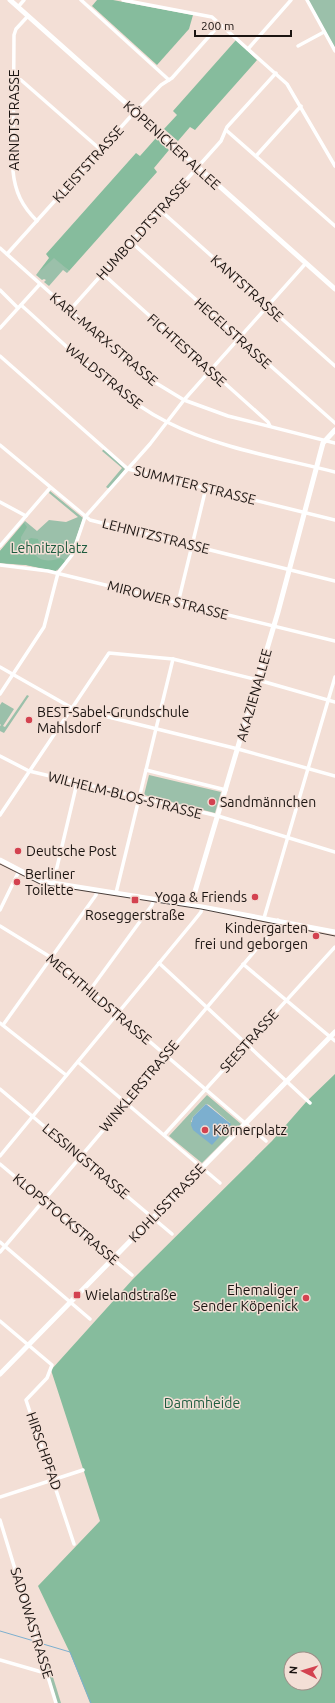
<svg xmlns="http://www.w3.org/2000/svg" width="335" height="1703" viewBox="0 0 335 1703" font-family="Ubuntu,sans-serif">
<style>
.green{fill:#9bc0aa;fill-rule:evenodd}
.forest{fill:#86bc9d;fill-rule:evenodd}
.water{fill:#7cafcf}
.lines{fill:none;stroke-linecap:round;stroke-linejoin:round}
.stream{stroke:#7cafcf;stroke-width:1}
.street{stroke:#fff;stroke-width:3.5}
.secondary{stroke:#fff;stroke-width:5}
.tram{stroke:#483e3a;stroke-width:1}
.poi-dot{fill:#d34250;stroke:#f3dfd6;stroke-width:1.5}
.labels{text-anchor:middle;stroke-width:3;stroke-linejoin:round;paint-order:stroke}
.street-label{font-size:14px;fill:#1b1411;stroke:#f3dfd6}
.park-label{font-size:14px;fill:#1e5c3f;stroke:#f3dfd6}
.poi-label{font-size:14px;fill:#1b1411;stroke:#f3dfd6;text-anchor:start}
</style>
<rect width="100%" height="100%" fill="#f3dfd6"/>
<g class="green">
<polygon points="308,0 335,0 335,48"/>
<polygon points="54,257 69,271 67,273 63,270 49,286 44,282 46,280 44,279 42,280 36,275"/>
<polygon points="104,449 125,469 109,489 106,487 122,468 102,451"/>
<polygon points="50,491 83,518 71,554 58,570 55,571 26,565 0,563 0,551 25,521 37,531 49,520 66,522 78,517 49,493"/>
<polygon points="27,695 29,696 4,733 0,731 0,726 1,725 0,724 0,705 2,702 14,709 3,726 5,727"/>
<polygon points="149,775 221,792 215,813 144,795"/>
<path d="M207 1095 241 1124 202 1163 169 1136ZM206 1104 209 1105 230 1123 191 1122 193 1117Z"/>
<polygon points="48,1661 61,1703 57,1703 45,1662"/>
</g>
<g class="forest">
<polygon points="97,0 113,0 193,15 189,29 157,65 92,6"/>
<polygon points="236,40 257,60 195,130 190,127 178,141 164,129 177,115 173,111"/>
<polygon points="156,138 169,150 154,168 157,172 69,271 54,258 36,275 49,258 46,254 136,153 140,156"/>
<path d="M24 523 27 527 21 537V540L23 542 31 538 38 539 39 543 34 553C40 563 52 561 61 558L64 560 65 562 55 571 26 565 0 563V551Z"/>
<path d="M335 1074V1703H90L70 1653 38 1586 100 1521 51 1370 133 1279 272 1141 306 1102ZM291 1659H315V1683H291Z"/>
</g>
<polygon class="water" points="206,1104 231,1124 212,1145 193,1130 191,1125 193,1117"/>
<g class="lines">
<g class="stream">
<polyline points="0,1631 34,1641"/>
<polyline points="43,1644 70,1652 91,1703"/>
</g>
<g class="street">
<polyline points="81,0 169,80"/>
<polyline points="123,0 212,17 287,84 335,166"/>
<polyline points="307,0 335,51"/>
<polyline points="18,7 24,0"/>
<path d="M28 16 16 29 14 35 13 171C15 192 22 206 37 221"/>
<polyline points="298,46 324,32"/>
<polyline points="248,49 291,0"/>
<polyline points="14,78 21,80 101,150"/>
<polyline points="226,130 335,226"/>
<polyline points="256,156 301,106"/>
<polyline points="160,210 335,366"/>
<polyline points="131,242 335,423"/>
<polyline points="0,248 130,364 156,383 184,400 228,416 335,443"/>
<polyline points="7,254 131,116 161,85 172,78 220,24"/>
<polyline points="103,274 268,422 270,426"/>
<polyline points="0,290 18,308"/>
<path d="M21 305C65 344 114 395 167 422 218 448 280 458 335 472"/>
<polyline points="70,310 221,141 227,127 276,73"/>
<polyline points="0,328 40,284"/>
<polyline points="0,356 128,469 335,520"/>
<polyline points="0,445 90,520 335,581"/>
<polyline points="0,502 26,516"/>
<polyline points="0,546 50,488"/>
<polyline points="0,565 48,571 335,641"/>
<polyline points="178,603 206,488"/>
<polyline points="0,667 72,708 238,749 335,776"/>
<polyline points="0,694 44,627 58,573 72,555 85,517 150,444 184,400 306,263"/>
<polyline points="0,756 29,771 218,816 335,852"/>
<polyline points="146,770 226,790"/>
<polyline points="0,815 109,653 173,659 258,680 335,702"/>
<polyline points="53,884 77,783"/>
<polyline points="116,893 173,659"/>
<polyline points="0,910 19,871"/>
<polyline points="264,918 335,677"/>
<polyline points="0,926 52,958 266,1141"/>
<polyline points="159,963 310,1103"/>
<polyline points="243,964 335,1041"/>
<polyline points="90,990 152,905 154,899"/>
<polyline points="0,1023 66,1075"/>
<polyline points="3,1025 96,895 97,890"/>
<polyline points="78,1062 220,1183"/>
<polyline points="0,1089 172,1234"/>
<polyline points="164,1135 335,947"/>
<polyline points="0,1156 193,922 201,912 202,907"/>
<polyline points="0,1164 132,1275"/>
<polyline points="0,1242 90,1319"/>
<polyline points="0,1252 275,927 278,920"/>
<polyline points="0,1321 52,1365 47,1378 26,1400 74,1544"/>
<polyline points="0,1497 83,1470"/>
<polyline points="0,1520 56,1703"/>
<polyline points="0,1660 45,1673 48,1672"/>
</g>
<g class="secondary">
<polyline points="10,0 335,289"/>
<polyline points="0,860 40,881 202,907 335,932"/>
<polyline points="191,905 278,612 323,443 335,430"/>
<polyline points="0,1374 335,1032"/>
</g>
<polyline class="tram" points="0,864 40,884 201,909 335,936"/>
</g>
<g class="poi-dot">
<circle cx="29" cy="720" r="4"/>
<circle cx="212" cy="802" r="4"/>
<circle cx="18" cy="851" r="4"/>
<circle cx="17" cy="882" r="4"/>
<circle cx="255" cy="897" r="4"/>
<rect x="131" y="896" width="8" height="8" rx="2"/>
<circle cx="316" cy="936" r="4"/>
<circle cx="205" cy="1130" r="4"/>
<rect x="73" y="1291" width="8" height="8" rx="2"/>
<circle cx="306" cy="1298" r="4"/>
</g>
<g class="labels">
<g class="street-label">
<text transform="translate(14 120) rotate(-90)" y="5">ARNDTSTRASSE</text>
<text transform="translate(172 145) rotate(42)" y="5">KÖPENICKER ALLEE</text>
<text transform="translate(88 164) rotate(-48)" y="5">KLEISTSTRASSE</text>
<text transform="translate(143 229) rotate(-48)" y="5">HUMBOLDTSTRASSE</text>
<text transform="translate(247 288) rotate(42)" y="5">KANTSTRASSE</text>
<text transform="translate(233 333) rotate(42)" y="5">HEGELSTRASSE</text>
<text transform="translate(104 339) rotate(40)" y="5">KARL-MARX-STRASSE</text>
<text transform="translate(187 350) rotate(42)" y="5">FICHTESTRASSE</text>
<text transform="translate(104 376) rotate(39)" y="5">WALDSTRASSE</text>
<text transform="translate(195 485) rotate(14)" y="5">SUMMTER STRASSE</text>
<text transform="translate(156 536) rotate(14)" y="5">LEHNITZSTRASSE</text>
<text transform="translate(168 600) rotate(14)" y="5">MIROWER STRASSE</text>
<text transform="translate(254 695) rotate(-74)" y="5">AKAZIENALLEE</text>
<text transform="translate(125 795) rotate(14)" y="5">WILHELM-BLOS-STRASSE</text>
<text transform="translate(99 999) rotate(40)" y="5">MECHTHILDSTRASSE</text>
<text transform="translate(249 1041) rotate(-48)" y="5">SEESTRASSE</text>
<text transform="translate(139 1086) rotate(-50)" y="5">WINKLERSTRASSE</text>
<text transform="translate(86 1161) rotate(40)" y="5">LESSINGSTRASSE</text>
<text transform="translate(167 1203) rotate(-46)" y="5">KOHLISSTRASSE</text>
<text transform="translate(66 1219) rotate(40)" y="5">KLOPSTOCKSTRASSE</text>
<text transform="translate(44 1451) rotate(71)" y="5">HIRSCHPFAD</text>
<text transform="translate(32 1623) rotate(73)" y="5">SADOWASTRASSE</text>
</g>
<g class="park-label">
<text x="49" y="553">Lehnitzplatz</text>
<text x="202" y="1408">Dammheide</text>
</g>
<g class="poi-label">
<text x="37" y="717">BEST-Sabel-Grundschule<tspan x="37" dy="16">Mahlsdorf</tspan></text>
<text x="220" y="807">Sandmännchen</text>
<text x="26" y="856">Deutsche Post</text>
<text x="25" y="879">Berliner<tspan x="25" dy="16">Toilette</tspan></text>
<text x="247" y="902" text-anchor="end">Yoga &amp; Friends</text>
<text x="135" y="920" text-anchor="middle">Roseggerstraße</text>
<text x="308" y="933" text-anchor="end">Kindergarten<tspan x="308" dy="16">frei und geborgen</tspan></text>
<text x="213" y="1135">Körnerplatz</text>
<text x="298" y="1295" text-anchor="end">Ehemaliger<tspan x="298" dy="16">Sender Köpenick</tspan></text>
<text x="85" y="1300">Wielandstraße</text>
</g>
</g>
<g transform="translate(303 1671) rotate(275)"><circle r="19" fill="#f3dfd6" stroke="#9d8e87"/>
<path d="M0-3L7 15L0 10L-7 15Z" fill="#d34250"/>
<text y="-6" font-size="11" font-weight="bold" text-anchor="middle" fill="#1b1411">N</text>
</g>
<path d="M195 30v6h96v-6" fill="none" stroke="#1b1411" stroke-width="2"/>
<text x="201" y="30" font-size="12" fill="#1b1411" stroke="#f3dfd6" stroke-width="3" paint-order="stroke">200 m</text>
</svg>
